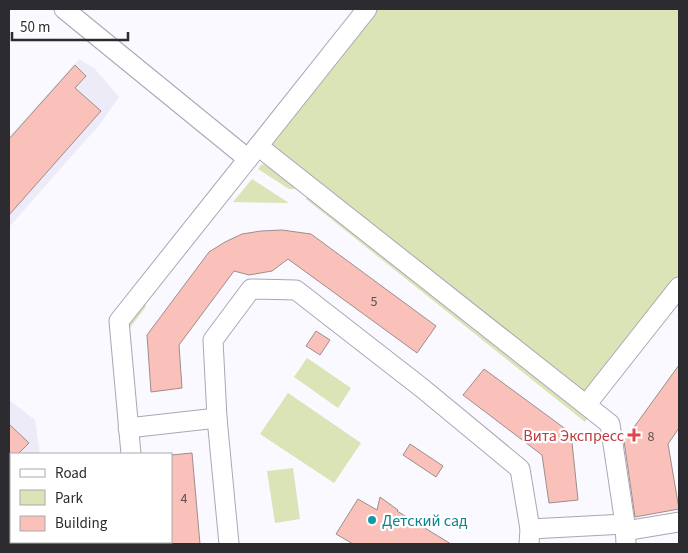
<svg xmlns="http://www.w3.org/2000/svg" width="688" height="553" viewBox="0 0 688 553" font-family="'Source Sans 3',sans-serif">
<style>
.built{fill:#edebf8}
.green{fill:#dae4b7}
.building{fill:#f9c1b9;stroke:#9d8e8b}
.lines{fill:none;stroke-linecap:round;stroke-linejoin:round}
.street-casing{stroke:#a9a7b4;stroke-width:21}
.street{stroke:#fff;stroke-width:19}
.health-dot{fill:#e0444e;stroke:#fff;stroke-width:2}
.culture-dot{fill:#0f9aa8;stroke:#fff;stroke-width:2}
.labels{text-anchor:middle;stroke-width:4.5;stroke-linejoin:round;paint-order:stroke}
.number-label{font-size:14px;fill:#5f5052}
.health-label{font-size:16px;fill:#be3a42;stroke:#fff;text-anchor:end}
.culture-label{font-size:16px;fill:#0d838f;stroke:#fff;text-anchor:start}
</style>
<rect width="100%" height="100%" fill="#faf9ff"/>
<g class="built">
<polygon points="79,59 94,68 119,97 100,124 9,227 9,137"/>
<polygon points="9,400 35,420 40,454 11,454 11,542 55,542 55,544 9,544"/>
</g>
<g class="green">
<polygon points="370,9 679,9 679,282 587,401 263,146"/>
<polygon points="262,164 272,168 296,187 295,189 289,189 258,169"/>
<polygon points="252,179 289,203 233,202"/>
<polygon points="308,196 587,419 585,422 306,199"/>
<polygon points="143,302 146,305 145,308 129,329 135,407 124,325"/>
<polygon points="307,358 351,388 338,408 294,377"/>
<polygon points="288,393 361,443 334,483 260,434"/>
<polygon points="293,468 300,519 275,523 267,471"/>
</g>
<g class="building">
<polygon points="75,65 86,76 75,88 101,111 9,215 9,139"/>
<polygon points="282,230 311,234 436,326 417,353 288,259 272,271 249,275 234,271 179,345 182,388 151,392 147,335 209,252 225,242 242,234 261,231"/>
<polygon points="316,331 330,340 320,355 306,346"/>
<polygon points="679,365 679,428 668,444 679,509 635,517 624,441"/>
<polygon points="484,369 571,433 578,500 549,503 542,455 463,395"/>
<polygon points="9,424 29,443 18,454 9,454"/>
<polygon points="410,444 443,466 436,477 403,455"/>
<polygon points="192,453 200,544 171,544 171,455"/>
<polygon points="380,497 398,510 397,511 451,544 353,544 336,534 358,499 377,510"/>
</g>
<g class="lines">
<g class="street-casing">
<g id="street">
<polyline points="64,9 248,159"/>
<polyline points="258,146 586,405"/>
<polyline points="128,428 217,418"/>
<polyline points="131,454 119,321 367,9"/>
<polyline points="530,529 625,524"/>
<polyline points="625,531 679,522"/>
<polyline points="140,542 141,544"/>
<polyline points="229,544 217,418 213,340 251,289 296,290 422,388 520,469 530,529 529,544"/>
<polyline points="626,544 625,524 610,424 586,405 679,287"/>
</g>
</g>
<use href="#street" class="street"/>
</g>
<path class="health-dot" d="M631.5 427.5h5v5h5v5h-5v5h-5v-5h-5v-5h5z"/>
<circle class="culture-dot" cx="372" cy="520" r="5"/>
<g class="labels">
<g class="number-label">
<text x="374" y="306">5</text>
<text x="651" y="441">8</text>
<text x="184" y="503">4</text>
</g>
<g class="health-label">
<text x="624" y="441">Вита Экспресс</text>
</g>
<g class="culture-label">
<text x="382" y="526">Детский сад</text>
</g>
</g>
<rect width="688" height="553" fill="none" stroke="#2c2b30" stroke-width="20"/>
<rect x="10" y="453" width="162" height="90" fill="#ffffff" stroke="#abaaac"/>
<rect x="20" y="469" width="25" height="8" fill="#ffffff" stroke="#abaaac"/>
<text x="55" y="478" font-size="15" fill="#2c2b30">Road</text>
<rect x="20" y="490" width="25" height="15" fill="#dae4b7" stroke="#abaaac"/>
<text x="55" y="503" font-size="15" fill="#2c2b30">Park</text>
<rect x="20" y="516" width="25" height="15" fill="#f9c1b9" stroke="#abaaac"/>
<text x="55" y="528" font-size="15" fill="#2c2b30">Building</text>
<path d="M12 32v8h116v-8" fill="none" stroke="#2c2b30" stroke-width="2.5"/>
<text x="20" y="32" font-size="15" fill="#2c2b30" stroke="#ffffff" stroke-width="4" paint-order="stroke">50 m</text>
</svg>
